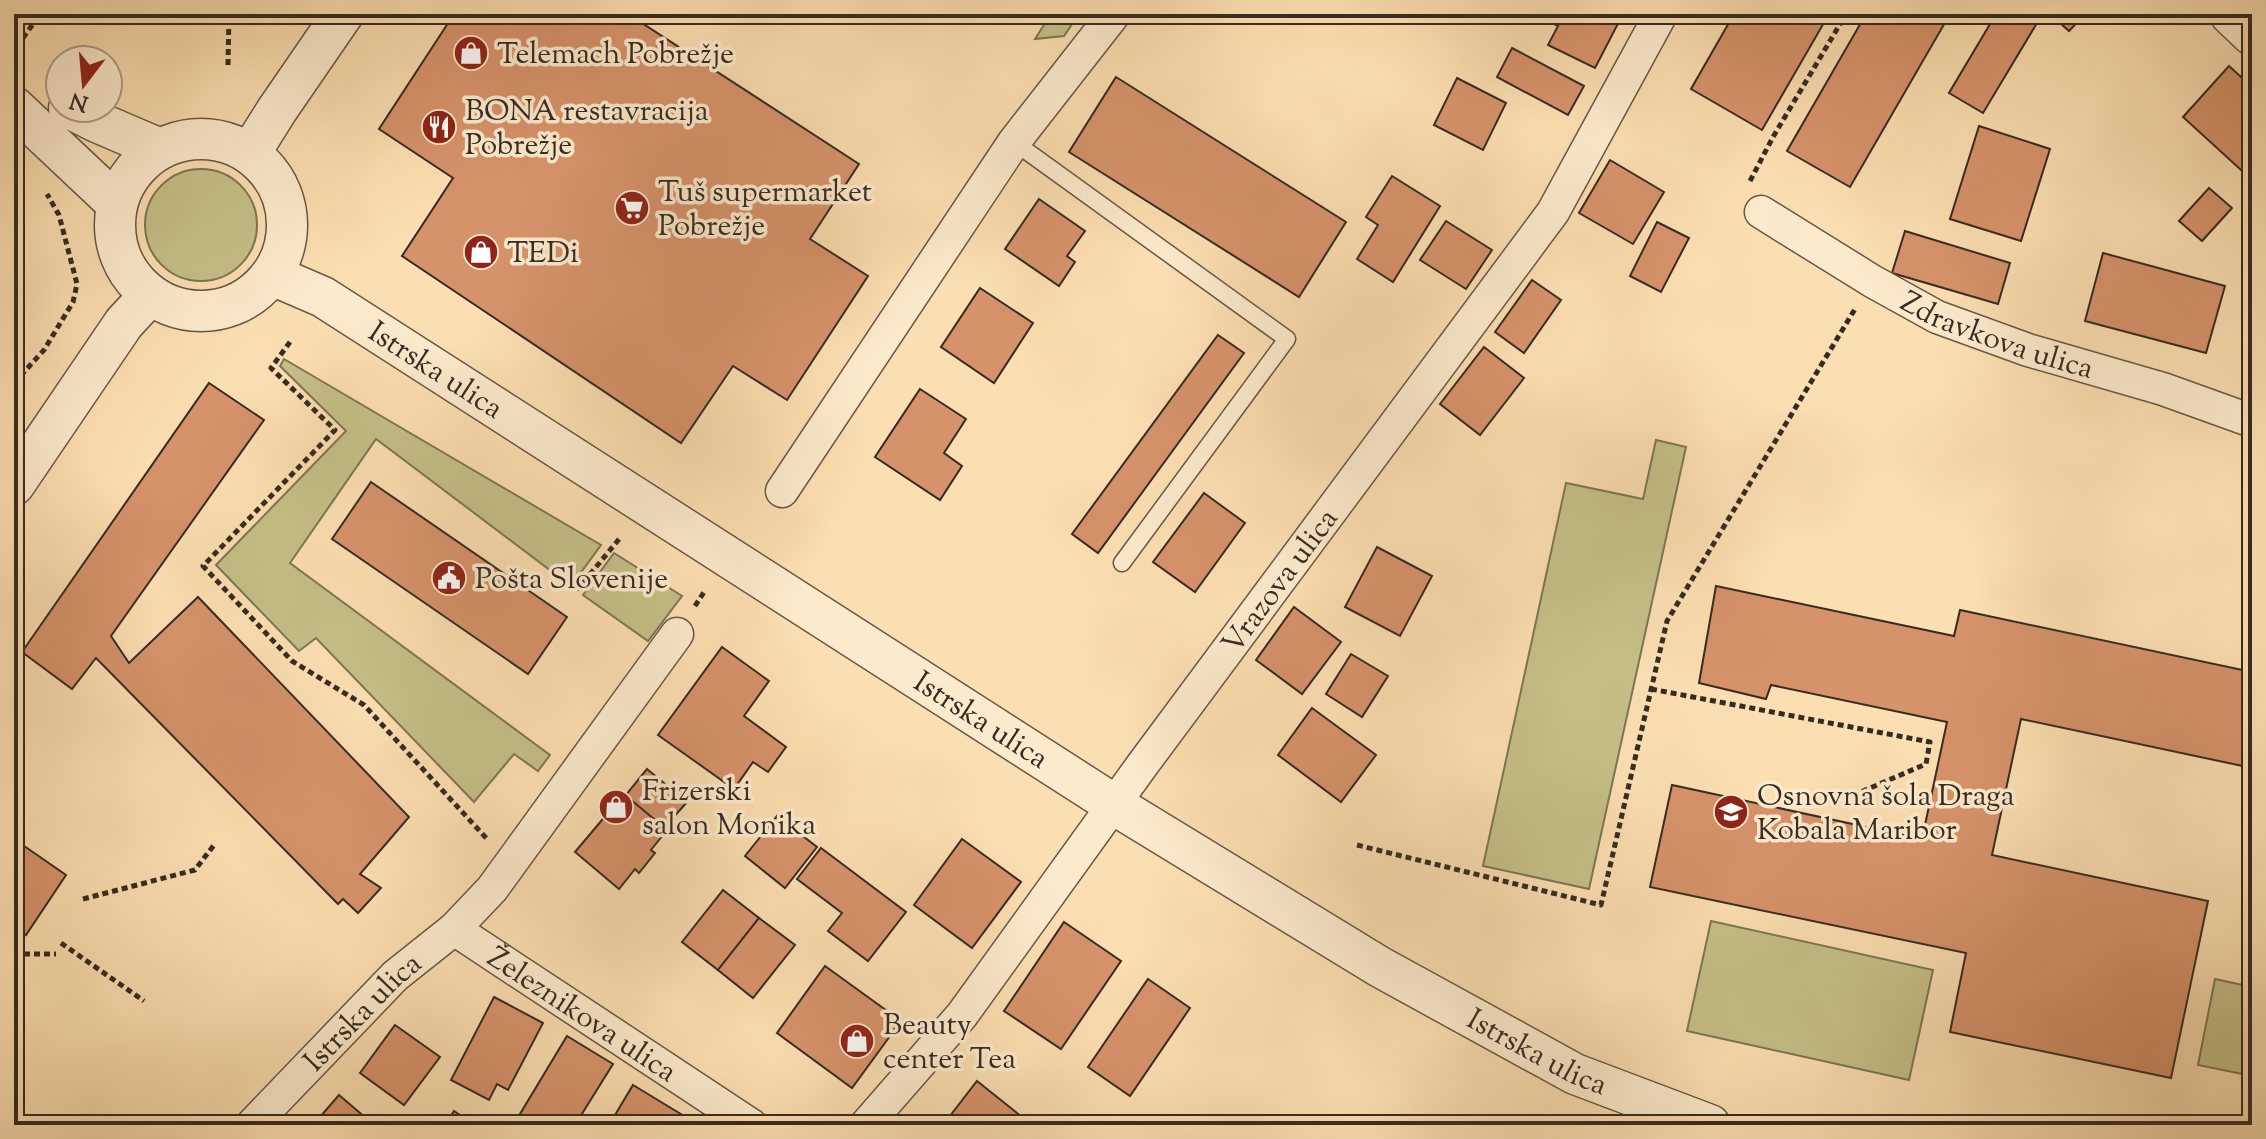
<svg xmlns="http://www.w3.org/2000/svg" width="2266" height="1139" viewBox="0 0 2266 1139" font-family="'Sorts Mill Goudy',serif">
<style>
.green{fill:#c5bf87;stroke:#7e7555;stroke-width:2}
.building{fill:#d6926b;stroke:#362b23;stroke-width:2}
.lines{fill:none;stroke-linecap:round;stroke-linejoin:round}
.service-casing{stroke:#675846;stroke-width:19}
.minor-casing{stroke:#675846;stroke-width:35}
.tertiary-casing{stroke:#675846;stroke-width:43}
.path{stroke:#362b23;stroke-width:5;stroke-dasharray:6 4;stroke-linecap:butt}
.service{stroke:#fceacc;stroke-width:16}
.minor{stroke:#fceacc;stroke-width:32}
.tertiary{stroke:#fceacc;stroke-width:40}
.labels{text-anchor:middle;stroke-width:7;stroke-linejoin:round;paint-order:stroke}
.poi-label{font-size:30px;fill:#362b23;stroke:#fceacc;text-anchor:start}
.street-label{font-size:30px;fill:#362b23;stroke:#fceacc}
</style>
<rect width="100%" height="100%" fill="#fbdeb1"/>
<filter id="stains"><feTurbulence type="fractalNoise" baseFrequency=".0025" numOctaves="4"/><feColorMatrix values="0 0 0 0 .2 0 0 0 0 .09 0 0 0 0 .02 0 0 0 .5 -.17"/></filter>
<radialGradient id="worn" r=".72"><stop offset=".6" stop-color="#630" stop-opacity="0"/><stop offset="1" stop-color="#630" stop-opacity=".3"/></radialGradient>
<g class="green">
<polygon points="1051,14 1079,14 1064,36 1035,39"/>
<circle cx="201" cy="225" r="56"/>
<polygon points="284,359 601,545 571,586 376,439 290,563 550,755 538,771 514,754 474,802 316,638 299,651 216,565 346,431 280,366"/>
<polygon points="1656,440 1686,447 1589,889 1483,866 1566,483 1643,499"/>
<polygon points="614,553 682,596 648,641 583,595"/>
<polygon points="1711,921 1933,970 1909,1080 1687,1031"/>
<polygon points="2215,979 2252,987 2252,1076 2198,1065"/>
</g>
<g class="building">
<polygon points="454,14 628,14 859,164 810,239 868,276 787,400 733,366 681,443 402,256 453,178 379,129"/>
<polygon points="1535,14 1623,14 1595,68 1548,45 1558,26"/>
<polygon points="1734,14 1829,14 1762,130 1691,89"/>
<polygon points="1866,14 1950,14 1850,187 1787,151"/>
<polygon points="1996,14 2022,14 2037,23 1983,113 1949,93"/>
<polygon points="2050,14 2085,14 2069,31"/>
<polygon points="1512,48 1584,86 1568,115 1497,77"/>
<polygon points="2229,66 2252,87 2252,180 2183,117"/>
<polygon points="1116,77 1346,222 1299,297 1069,152"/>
<polygon points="1457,78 1506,103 1483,150 1434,125"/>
<polygon points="1979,126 2050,149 2021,241 1950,219"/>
<polygon points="1610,160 1664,192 1633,244 1579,213"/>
<polygon points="1392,176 1440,206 1393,282 1357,259 1378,225 1366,217"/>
<polygon points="2209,188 2232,208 2202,241 2179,221"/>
<polygon points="1039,199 1085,231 1067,256 1075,262 1059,286 1005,249"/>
<polygon points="1446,221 1492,250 1466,289 1420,260"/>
<polygon points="1657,222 1689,238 1661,292 1630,276"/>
<polygon points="1905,231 2010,263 1998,304 1892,273"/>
<polygon points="2103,253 2225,286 2206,353 2085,321"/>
<polygon points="1532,280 1561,300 1524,353 1495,332"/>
<polygon points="980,288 1033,323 994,383 941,347"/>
<polygon points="1218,335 1244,353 1098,553 1072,534"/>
<polygon points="1484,347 1524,378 1480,435 1440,404"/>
<polygon points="209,383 264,420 111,636 129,663 198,597 409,817 360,874 381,888 358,913 343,899 338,904 96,658 72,689 22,652"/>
<polygon points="920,389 966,419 944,453 962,466 940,500 875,457"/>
<polygon points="371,482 567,617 528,674 332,539"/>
<polygon points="1204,493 1245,523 1195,592 1153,562"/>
<polygon points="1377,547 1432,576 1400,636 1345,607"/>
<polygon points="1716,586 1954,636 1960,610 2252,672 2252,768 2021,719 1992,855 2208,901 2171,1078 1950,1032 1966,953 1650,887 1672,785 1922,839 1947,722 1771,685 1766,699 1699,683"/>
<polygon points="1294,607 1341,642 1302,694 1256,660"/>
<polygon points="722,647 769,681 744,716 786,747 768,772 753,762 734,789 658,735"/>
<polygon points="1351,654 1388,676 1362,717 1326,694"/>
<polygon points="1312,708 1376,755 1341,802 1278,755"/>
<polygon points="647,769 687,802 664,828 625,796"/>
<polygon points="624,794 667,830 651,850 655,853 639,873 635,869 619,889 575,852"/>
<polygon points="777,816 817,847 785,888 745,856"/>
<polygon points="14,839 66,875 26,935 14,927"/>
<polygon points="962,839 1021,882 972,948 914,905"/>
<polygon points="821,848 906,912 868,961 828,931 842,913 797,879"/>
<polygon points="723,890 759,918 718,970 682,942"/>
<polygon points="759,918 795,945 753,998 718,970"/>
<polygon points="1064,922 1121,961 1061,1049 1004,1011"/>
<polygon points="825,966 901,1021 852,1088 777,1033"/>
<polygon points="1148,979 1190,1008 1130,1096 1088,1067"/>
<polygon points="494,997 543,1023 508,1090 497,1084 489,1100 451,1080"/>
<polygon points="395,1025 440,1057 404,1105 360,1073"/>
<polygon points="567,1036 613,1064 575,1125 539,1125 520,1114"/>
<polygon points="977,1081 1032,1125 943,1125"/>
<polygon points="633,1085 694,1122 692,1125 609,1125"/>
<polygon points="339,1095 374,1125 313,1125"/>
<polygon points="454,1111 475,1125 445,1125"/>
</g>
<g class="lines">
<g class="service-casing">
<polyline id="service" points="1014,142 1287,339 1122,563"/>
</g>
<g class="minor-casing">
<g id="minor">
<path id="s1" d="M1761 212 1872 281 1937 317 2028 350 2163 389 2252 421"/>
<polyline points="782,491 1014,142 1114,14"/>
<path id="s2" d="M454 929 751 1125"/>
<path id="s3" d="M252 1125 395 976 454 929 492 889 677 634"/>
<path id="s4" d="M866 1125 962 1015 1143 764 1553 212 1661 14"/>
</g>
</g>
<g class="tertiary-casing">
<g id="tertiary">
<polyline points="2230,14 2252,35"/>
<polyline points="14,107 117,204"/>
<polyline points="69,108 97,122 160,149"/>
<circle cx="201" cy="225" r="86"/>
<polyline points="250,153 277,110 343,14"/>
<path id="s5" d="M272 275 323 297 1113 804 1380 967 1575 1074 1710 1125"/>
<polyline points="14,485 124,323 150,295"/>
</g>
</g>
<g class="path">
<polyline points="23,38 40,14"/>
<polyline points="228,65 229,14"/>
<polyline points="1750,181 1773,137 1846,14"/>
<polyline points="290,342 271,368 335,430 203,566 292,661 364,705 488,840"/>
<polyline points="14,383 44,350 73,302 77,284 59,215 47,194"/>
<polyline points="577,590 620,538"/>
<polyline points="695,606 704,592"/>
<polyline points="1651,689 1930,742 1926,764 1840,801"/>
<polyline points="1357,845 1601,905 1667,621 1855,309"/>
<polyline points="83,899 195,870 214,845"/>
<polyline points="61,943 144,1001"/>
<polyline points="14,954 56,954"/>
</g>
<use href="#service" class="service"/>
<use href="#minor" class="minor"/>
<use href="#tertiary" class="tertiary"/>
</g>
<defs>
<g id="shop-disc" transform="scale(1.8)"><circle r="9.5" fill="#8f2418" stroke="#fceacc"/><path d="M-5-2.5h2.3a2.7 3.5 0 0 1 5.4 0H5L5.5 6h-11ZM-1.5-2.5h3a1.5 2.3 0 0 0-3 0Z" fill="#fff"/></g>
<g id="restaurant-disc" transform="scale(1.8)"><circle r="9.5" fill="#8f2418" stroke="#fceacc"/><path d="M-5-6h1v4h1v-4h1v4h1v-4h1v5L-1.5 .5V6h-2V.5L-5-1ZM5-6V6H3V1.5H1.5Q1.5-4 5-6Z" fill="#fff"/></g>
<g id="supermarket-disc" transform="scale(1.8)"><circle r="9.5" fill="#8f2418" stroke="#fceacc"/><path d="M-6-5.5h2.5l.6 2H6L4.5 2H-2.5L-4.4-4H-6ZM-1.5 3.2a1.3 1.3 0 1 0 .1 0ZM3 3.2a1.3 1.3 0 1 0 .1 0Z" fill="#fff"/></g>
<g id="civic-disc" transform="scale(1.8)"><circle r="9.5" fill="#8f2418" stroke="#fceacc"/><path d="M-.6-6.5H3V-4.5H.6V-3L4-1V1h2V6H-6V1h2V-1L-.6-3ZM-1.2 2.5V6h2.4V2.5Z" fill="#fff"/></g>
<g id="school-disc" transform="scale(1.8)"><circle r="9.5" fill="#8f2418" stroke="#fceacc"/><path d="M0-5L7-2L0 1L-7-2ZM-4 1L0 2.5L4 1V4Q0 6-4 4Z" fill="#fff"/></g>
</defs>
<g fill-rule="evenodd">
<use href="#shop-disc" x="471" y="53"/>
<use href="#restaurant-disc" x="439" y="127"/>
<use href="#supermarket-disc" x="632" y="208"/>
<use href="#shop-disc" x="481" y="252"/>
<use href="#civic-disc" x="449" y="578"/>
<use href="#shop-disc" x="616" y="807"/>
<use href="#school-disc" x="1731" y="812"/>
<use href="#shop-disc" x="857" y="1041"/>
</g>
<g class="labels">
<g class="poi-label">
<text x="497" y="63">Telemach Pobrežje</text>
<text x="465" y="120">BONA restavracija<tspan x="465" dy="34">Pobrežje</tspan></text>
<text x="658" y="201">Tuš supermarket<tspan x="658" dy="34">Pobrežje</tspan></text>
<text x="507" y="262">TEDi</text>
<text x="475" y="588">Pošta Slovenije</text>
<text x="642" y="800">Frizerski<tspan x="642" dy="34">salon Monika</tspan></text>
<text x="1757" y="805">Osnovna šola Draga<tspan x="1757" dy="34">Kobala Maribor</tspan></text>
<text x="883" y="1034">Beauty<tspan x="883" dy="34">center Tea</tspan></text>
</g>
<g class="street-label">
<text dy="10" stroke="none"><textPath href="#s1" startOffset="268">Zdravkova ulica</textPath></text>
<text dy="10" stroke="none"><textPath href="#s5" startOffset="190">Istrska ulica</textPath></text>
<text dy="10" stroke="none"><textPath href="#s4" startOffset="684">Vrazova ulica</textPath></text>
<text dy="10" stroke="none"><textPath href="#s5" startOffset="838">Istrska ulica</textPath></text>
<text dy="10" stroke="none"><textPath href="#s3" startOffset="158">Istrska ulica</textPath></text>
<text dy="10" stroke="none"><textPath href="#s2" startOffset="154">Železnikova ulica</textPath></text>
<text dy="10" stroke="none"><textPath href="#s5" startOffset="1486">Istrska ulica</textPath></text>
</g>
</g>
<rect width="2266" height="1139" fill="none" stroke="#fbdeb1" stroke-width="48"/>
<rect x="16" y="16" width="2234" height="1107" fill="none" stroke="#362b23" stroke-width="4"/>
<rect x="24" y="24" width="2218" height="1091" fill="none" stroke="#362b23" stroke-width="2"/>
<g transform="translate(84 84) rotate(196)"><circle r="38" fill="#fceacc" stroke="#ad9e88" stroke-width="2"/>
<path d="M0-6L14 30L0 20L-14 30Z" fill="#8f2418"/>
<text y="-12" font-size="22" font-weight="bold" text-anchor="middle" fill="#362b23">N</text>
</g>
<rect width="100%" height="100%" filter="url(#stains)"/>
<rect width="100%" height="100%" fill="url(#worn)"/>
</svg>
